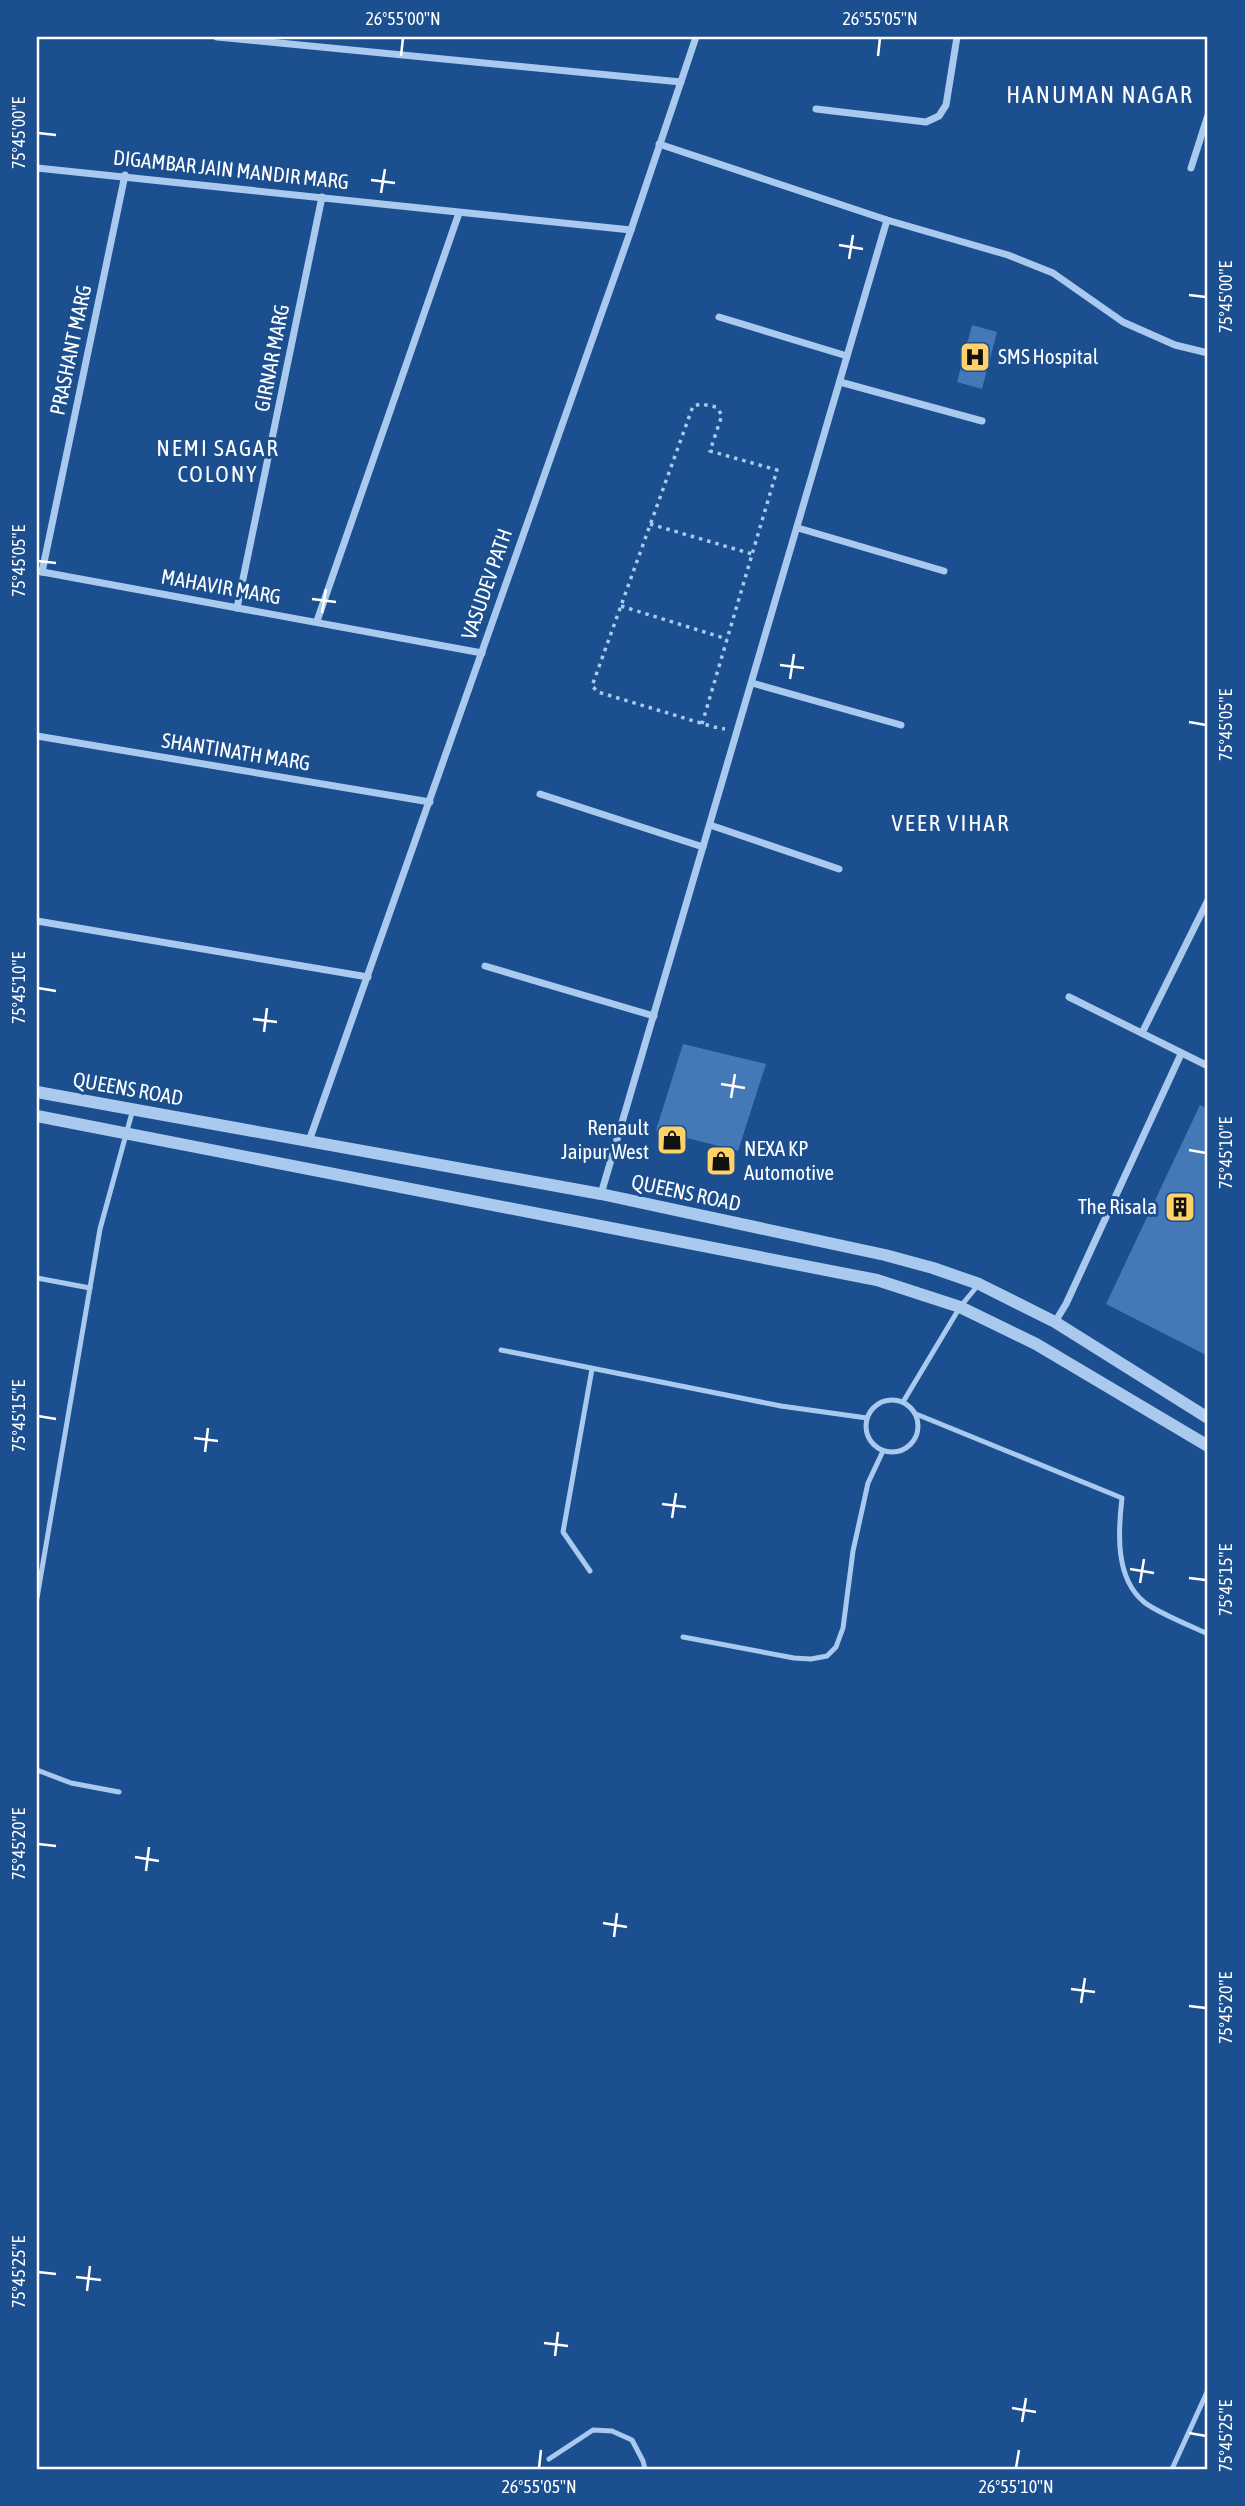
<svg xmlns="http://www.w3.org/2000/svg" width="1245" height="2506" viewBox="0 0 1245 2506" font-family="'Asap Condensed',sans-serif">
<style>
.building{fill:#4478b7}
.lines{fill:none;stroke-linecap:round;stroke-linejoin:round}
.path{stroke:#a9c9ee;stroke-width:3.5;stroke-dasharray:3.5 5;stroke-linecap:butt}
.service{stroke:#a9c9ee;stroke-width:5}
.minor{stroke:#a9c9ee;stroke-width:7}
.tertiary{stroke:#a9c9ee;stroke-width:12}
.ticks{fill:none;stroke:#fff;stroke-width:2.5}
.labels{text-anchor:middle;stroke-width:6;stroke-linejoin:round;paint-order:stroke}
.street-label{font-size:21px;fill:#fff;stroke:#1b4f8f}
.poi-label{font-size:21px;fill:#fff;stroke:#1b4f8f;text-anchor:start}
.neighbourhood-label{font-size:23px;letter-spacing:2px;fill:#fff;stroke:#1b4f8f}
.quarter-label{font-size:24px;letter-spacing:2px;fill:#fff;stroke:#1b4f8f}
.neatline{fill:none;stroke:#fff;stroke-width:2.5}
.ticks-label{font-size:18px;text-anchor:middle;fill:#fff}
</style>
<rect width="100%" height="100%" fill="#1b4f8f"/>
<g class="building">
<polygon points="972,325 997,332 982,389 957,382"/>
<polygon points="683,1044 766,1064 738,1151 656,1130"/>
<polygon points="1200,1105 1208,1109 1208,1356 1106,1304"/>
</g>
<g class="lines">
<g class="path">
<polyline points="650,524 752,554"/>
<polyline points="621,606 727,639"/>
<polyline points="702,724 777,470 710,451 722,415 716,407 701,404 693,406 592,686 598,692 714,727 725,729"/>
</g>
<g class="service">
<polyline points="37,1278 90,1288"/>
<polyline points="501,1350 781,1406 867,1418"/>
<circle cx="892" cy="1426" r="26"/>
<polyline points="903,1402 960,1307 979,1284"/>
<path d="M916 1414 1122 1498C1118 1532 1115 1578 1144 1602 1156 1612 1193 1627 1208 1634"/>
<polyline points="590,1571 563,1532 592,1369"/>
<polyline points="37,1598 100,1229 133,1109"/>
<polyline points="683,1637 794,1658 811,1659 827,1656 836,1647 843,1628 853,1551 868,1483 883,1451"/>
<polyline points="37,1770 71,1783 119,1792"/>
<polyline points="549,2459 593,2430 612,2431 632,2440 643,2461 645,2469"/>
<polyline points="1172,2469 1208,2390"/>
</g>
<g class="minor">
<polyline points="217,37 681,82"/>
<polyline points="816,109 926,122 939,116 946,105 957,37"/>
<polyline points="659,144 887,220 1008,255 1053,273 1123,322 1175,345 1208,353"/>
<polyline points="37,168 631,230"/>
<polyline points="1191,168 1208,115"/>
<polyline points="719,317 847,356"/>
<polyline points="840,382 982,421"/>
<polyline points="798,528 944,571"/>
<polyline points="37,571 482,653"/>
<polyline points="42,572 125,175"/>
<polyline points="237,608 322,197"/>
<polyline points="317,621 459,213"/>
<polyline points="752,683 901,725"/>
<polyline points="37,736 430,802"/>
<polyline points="540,794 703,847"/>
<polyline points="710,825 839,869"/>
<polyline points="37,921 368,977"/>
<polyline points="485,966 654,1016"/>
<polyline points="1069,997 1208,1066"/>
<polyline points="1142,1033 1208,900"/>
<polyline points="309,1141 631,230 696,37"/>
<polyline points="601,1194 887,220"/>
<polyline points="1055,1322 1066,1304 1181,1054"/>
</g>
<g class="tertiary">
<polyline points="37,1092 601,1194 885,1255 933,1268 979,1284 1055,1322 1208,1418"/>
<polyline points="37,1116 877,1280 960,1307 1036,1344 1208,1446"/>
</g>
</g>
<path class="ticks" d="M401 56 403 38M878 56 880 38M38 133 56 135M371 180 395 183M381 193 385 169M839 245 863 249M849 259 853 235M1189 295 1206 297M38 561 56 563M312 599 336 602M322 613 326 589M780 665 804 668M790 679 794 654M1189 722 1206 725M38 988 56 991M253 1019 277 1022M264 1032 267 1008M721 1084 745 1088M731 1098 735 1074M1189 1150 1206 1153M38 1416 56 1419M194 1438 218 1441M205 1452 208 1428M662 1504 686 1507M672 1518 676 1493M1130 1569 1154 1573M1189 1578 1206 1580M1140 1583 1144 1559M38 1844 56 1846M135 1857 159 1861M146 1871 149 1847M603 1923 627 1927M614 1937 617 1913M1071 1989 1095 1992M1081 2003 1085 1978M1189 2006 1206 2008M38 2272 56 2274M76 2277 101 2280M87 2291 90 2266M544 2343 568 2346M555 2356 558 2332M1012 2408 1036 2412M1022 2422 1026 2398M1189 2433 1206 2436M539 2468 541 2450M1016 2468 1019 2450"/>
<defs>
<g id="hospital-square" transform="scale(1.575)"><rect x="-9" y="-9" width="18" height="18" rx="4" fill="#ffd166" stroke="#1b4f8f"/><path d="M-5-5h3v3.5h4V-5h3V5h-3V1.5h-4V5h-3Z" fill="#111"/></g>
<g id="shop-square" transform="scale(1.575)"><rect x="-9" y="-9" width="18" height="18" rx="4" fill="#ffd166" stroke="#1b4f8f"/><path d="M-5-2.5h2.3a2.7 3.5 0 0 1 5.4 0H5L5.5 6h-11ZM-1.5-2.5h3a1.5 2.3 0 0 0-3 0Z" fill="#111"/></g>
<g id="building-square" transform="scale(1.575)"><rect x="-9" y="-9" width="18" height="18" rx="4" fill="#ffd166" stroke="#1b4f8f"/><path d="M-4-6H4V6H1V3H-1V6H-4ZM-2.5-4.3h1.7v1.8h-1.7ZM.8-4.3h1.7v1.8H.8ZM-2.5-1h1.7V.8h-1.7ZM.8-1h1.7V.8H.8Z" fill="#111"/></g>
</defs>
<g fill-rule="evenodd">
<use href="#hospital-square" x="975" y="357"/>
<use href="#shop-square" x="672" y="1140"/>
<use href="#shop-square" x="721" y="1161"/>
<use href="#building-square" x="1180" y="1207"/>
</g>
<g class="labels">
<g class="street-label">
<text transform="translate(231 170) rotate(6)" y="7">DIGAMBAR JAIN MANDIR MARG</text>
<text transform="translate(71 350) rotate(-78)" y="7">PRASHANT MARG</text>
<text transform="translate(272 358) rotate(-79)" y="7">GIRNAR MARG</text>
<text transform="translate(487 584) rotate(-71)" y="7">VASUDEV PATH</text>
<text transform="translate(221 587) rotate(10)" y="7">MAHAVIR MARG</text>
<text transform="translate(236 752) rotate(9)" y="7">SHANTINATH MARG</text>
<text transform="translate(128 1089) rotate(10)" y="7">QUEENS ROAD</text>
<text transform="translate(686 1193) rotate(12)" y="7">QUEENS ROAD</text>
</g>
<g class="poi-label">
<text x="998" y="364">SMS Hospital</text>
<text x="649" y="1135" text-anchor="end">Renault<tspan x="649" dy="24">Jaipur West</tspan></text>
<text x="744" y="1156">NEXA KP<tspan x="744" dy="24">Automotive</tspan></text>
<text x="1157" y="1214" text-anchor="end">The Risala</text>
</g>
<g class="neighbourhood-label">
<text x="218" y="456">NEMI SAGAR<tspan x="218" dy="26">COLONY</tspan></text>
<text x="951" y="831">VEER VIHAR</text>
</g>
<g class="quarter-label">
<text x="1100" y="103">HANUMAN NAGAR</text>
</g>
</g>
<rect width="1245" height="2506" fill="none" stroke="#1b4f8f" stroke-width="77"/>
<rect x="38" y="38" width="1168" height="2430" class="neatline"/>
<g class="ticks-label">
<text x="403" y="25">26°55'00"N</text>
<text x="880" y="25">26°55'05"N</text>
<text transform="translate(19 133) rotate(-90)" y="6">75°45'00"E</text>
<text transform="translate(1226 297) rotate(-90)" y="6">75°45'00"E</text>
<text transform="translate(19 561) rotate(-90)" y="6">75°45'05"E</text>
<text transform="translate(1226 725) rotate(-90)" y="6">75°45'05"E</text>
<text transform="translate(19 988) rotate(-90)" y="6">75°45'10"E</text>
<text transform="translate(1226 1153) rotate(-90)" y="6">75°45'10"E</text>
<text transform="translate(19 1416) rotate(-90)" y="6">75°45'15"E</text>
<text transform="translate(1226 1580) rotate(-90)" y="6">75°45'15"E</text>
<text transform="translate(19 1844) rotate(-90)" y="6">75°45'20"E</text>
<text transform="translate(1226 2008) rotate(-90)" y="6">75°45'20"E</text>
<text transform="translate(19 2272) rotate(-90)" y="6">75°45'25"E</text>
<text transform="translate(1226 2436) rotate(-90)" y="6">75°45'25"E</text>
<text x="539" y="2493">26°55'05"N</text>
<text x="1016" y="2493">26°55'10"N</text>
</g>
</svg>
